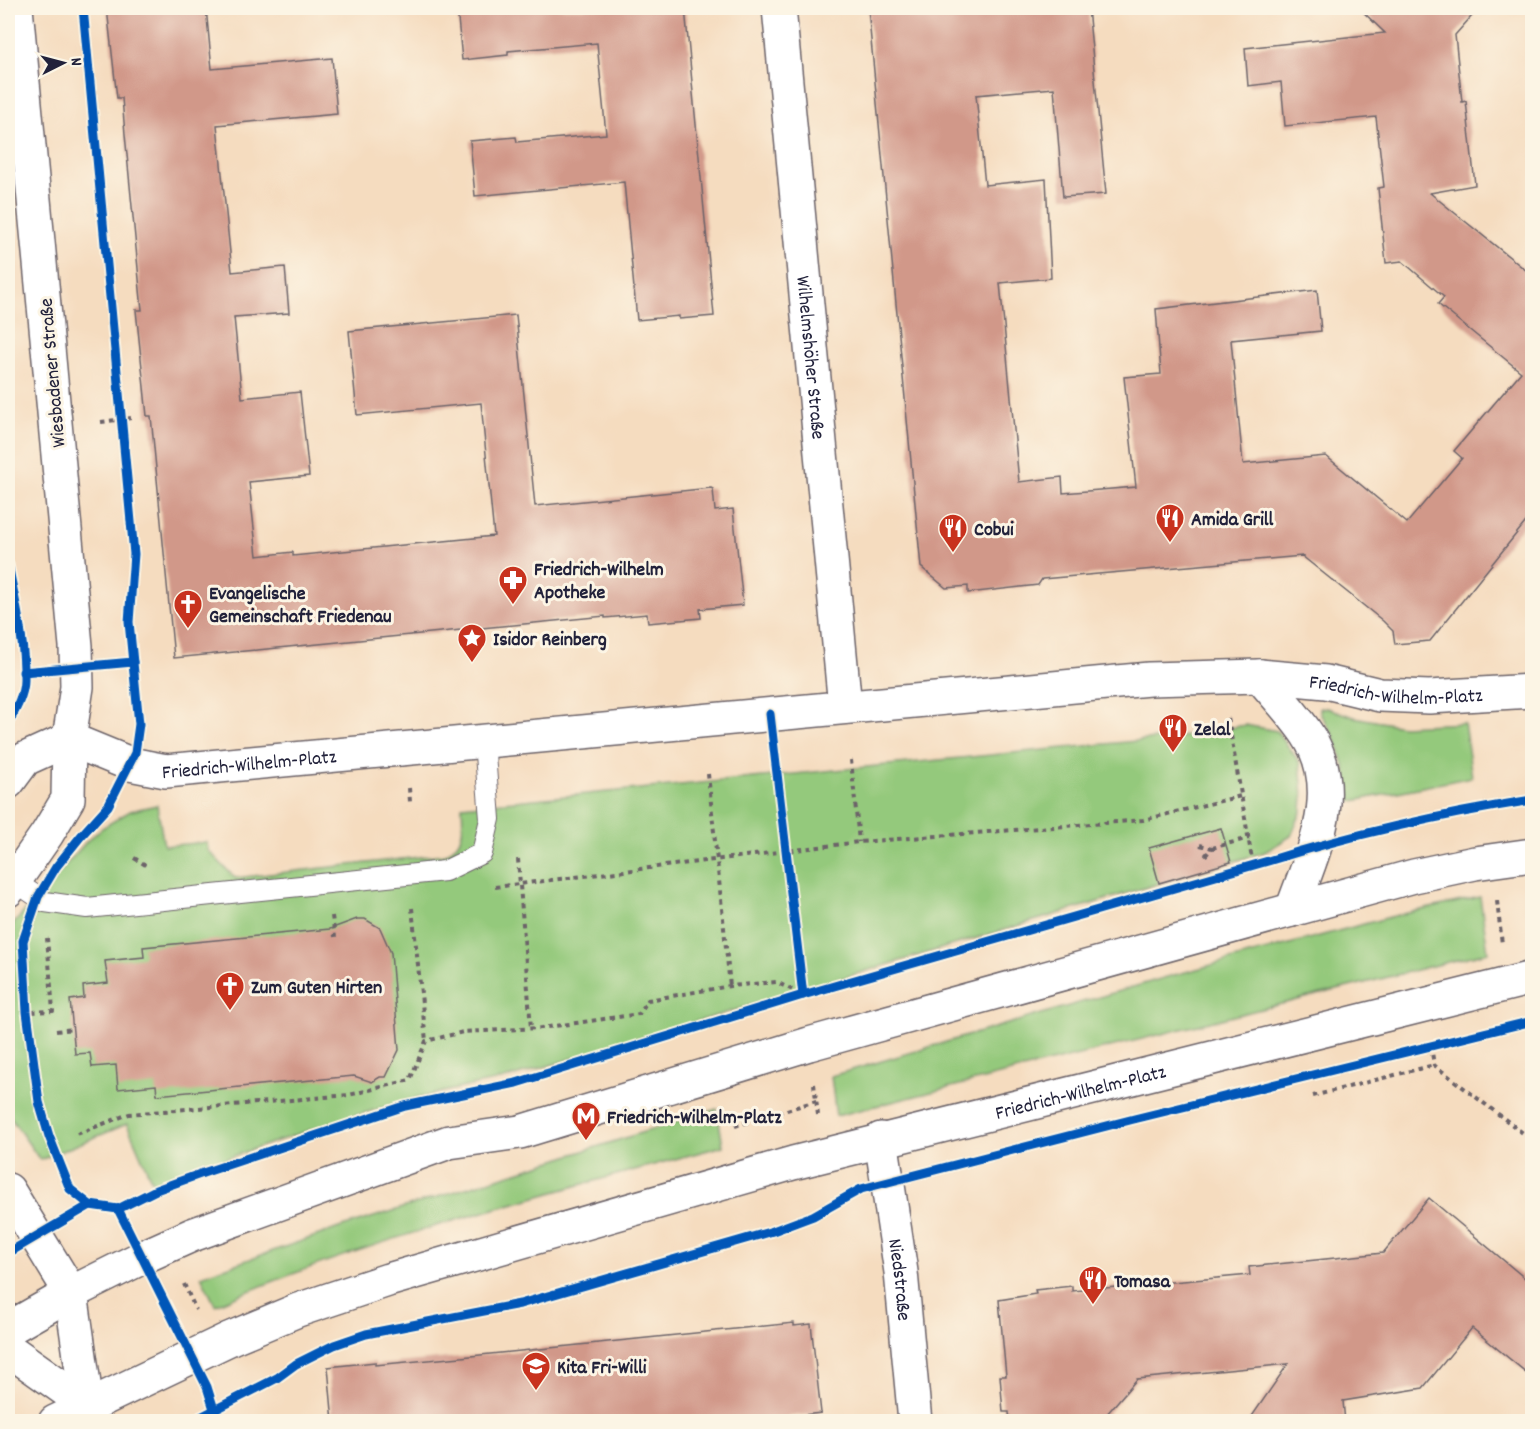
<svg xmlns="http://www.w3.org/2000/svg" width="1540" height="1429" viewBox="0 0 1540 1429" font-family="Dekko,sans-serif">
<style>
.green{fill:#94c97b;stroke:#5b765b;stroke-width:1.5}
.building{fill:#d19889}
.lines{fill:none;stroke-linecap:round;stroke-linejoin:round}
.service-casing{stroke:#6c6369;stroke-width:22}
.minor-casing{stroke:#6c6369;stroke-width:36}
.tertiary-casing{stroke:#6c6369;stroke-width:36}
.secondary-casing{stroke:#6c6369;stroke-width:36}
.path{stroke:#6c6369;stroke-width:4;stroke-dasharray:4.5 4.5;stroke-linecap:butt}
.service{stroke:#fff;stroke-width:20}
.minor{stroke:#fff;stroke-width:33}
.tertiary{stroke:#fff;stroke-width:33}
.secondary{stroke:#fff;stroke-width:33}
.cycleway-casing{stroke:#fcf5e5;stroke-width:13}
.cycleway{stroke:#0057b8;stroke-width:9}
.labels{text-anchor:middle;stroke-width:6;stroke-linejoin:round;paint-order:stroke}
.street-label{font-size:20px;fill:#22223b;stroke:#fcf5e5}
.poi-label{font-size:20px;font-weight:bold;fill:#22223b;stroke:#fcf5e5;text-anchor:start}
</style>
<rect width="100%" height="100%" fill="#fcf5e5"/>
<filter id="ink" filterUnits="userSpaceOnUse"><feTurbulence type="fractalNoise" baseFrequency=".0167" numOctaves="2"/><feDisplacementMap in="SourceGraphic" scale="12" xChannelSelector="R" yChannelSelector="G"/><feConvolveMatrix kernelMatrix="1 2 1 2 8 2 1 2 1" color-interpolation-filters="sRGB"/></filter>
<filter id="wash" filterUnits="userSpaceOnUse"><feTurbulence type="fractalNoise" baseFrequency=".008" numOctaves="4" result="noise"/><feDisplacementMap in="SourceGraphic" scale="24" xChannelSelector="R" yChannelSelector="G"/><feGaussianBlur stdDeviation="1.35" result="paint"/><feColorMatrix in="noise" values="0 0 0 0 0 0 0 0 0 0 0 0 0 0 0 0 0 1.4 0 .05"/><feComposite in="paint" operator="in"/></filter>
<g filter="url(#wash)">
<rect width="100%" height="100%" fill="#f5dcbf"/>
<g class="green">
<path d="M1320 708H1327L1354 717 1402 726 1464 723 1472 777 1348 802C1350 769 1337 740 1320 713Z"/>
<path d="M1245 725 1277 731 1300 763 1303 796 1302 810 1291 836 1265 852 501 1080C382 1101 267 1145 153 1184L127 1124 40 1160 8 1114V930L87 841 102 828 130 811 157 805 164 846 207 842 208 850 235 878 446 854C466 840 463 828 462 806L1188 736Z"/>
<polygon points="1480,897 1488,952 836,1116 831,1076 1167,977 1390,917"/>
<path d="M717 1109 723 1146C553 1193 378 1235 215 1305L201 1276 339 1228Z"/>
</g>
<g id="blocks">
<g class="building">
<polygon points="107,8 206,8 212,69 332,58 337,114 217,125 232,272 285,267 289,313 234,317 242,398 300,392 309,476 249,482 257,556 293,552 293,556 494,536 481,403 357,415 349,331 516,315 535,506 711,488 713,489 715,511 733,509 743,605 700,609 701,618 648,623 647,614 605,618 605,616 174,658 151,416 147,416 136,310 142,310 125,134 122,98 117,98"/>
<polygon points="457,8 685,8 714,316 679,319 679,316 637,320 624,182 475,196 470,141 516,137 517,142 606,134 597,43 508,51 508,55 462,60"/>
<polygon points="868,8 1088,8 1106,194 1063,197 1054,88 976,95 985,185 1046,179 1051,278 1000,283 1019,482 1062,477 1063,493 1136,487 1124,377 1161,374 1156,309 1317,290 1321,331 1231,340 1243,464 1326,456 1407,523 1462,458 1454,451 1521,372 1438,304 1444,297 1402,261 1386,263 1378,188 1384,187 1376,117 1285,126 1281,82 1248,86 1245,48 1385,33 1359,8 1479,8 1455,35 1462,102 1466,101 1475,185 1430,193 1533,276 1533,513 1430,641 1395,644 1393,631 1383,621 1302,556 1042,579 1038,585 968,593 968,586 946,588 921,567"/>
<polygon points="1221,828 1231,862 1159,883 1149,848"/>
<polygon points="357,919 365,919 380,928 391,953 399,1050 386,1077 380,1077 372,1082 354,1076 157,1095 156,1085 118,1089 116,1065 92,1067 90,1053 75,1054 70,1000 84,998 83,986 108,983 105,961 144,957 143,947 330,929"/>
<polygon points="1429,1198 1533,1285 1533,1378 1472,1328 1423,1388 1343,1401 1345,1422 1248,1422 1288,1364 1137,1379 1100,1422 1010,1422 1009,1412 1003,1412 1000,1376 1006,1376 999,1300 1036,1294 1035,1290 1072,1286 1072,1291 1250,1275 1249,1267 1383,1253"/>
<polygon points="794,1323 794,1326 811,1324 821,1413 740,1422 333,1422 328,1367 375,1362 375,1365 461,1357"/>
</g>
</g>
</g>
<g filter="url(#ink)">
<use href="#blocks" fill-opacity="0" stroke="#6c6369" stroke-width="1.5"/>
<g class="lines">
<g class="service-casing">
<polyline id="service" points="14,881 45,902 87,908 445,871 482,853 490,819 484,741"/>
</g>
<g class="minor-casing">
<g id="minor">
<path id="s1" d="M779 8 845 707"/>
<path d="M1260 676C1275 695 1293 713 1307 734 1345 791 1312 853 1292 910"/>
<path id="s2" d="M69 739 130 764 166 771 1149 679 1260 676 1326 682 1380 695 1429 697 1532 691"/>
<path id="s3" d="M881 1139 901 1272 915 1422"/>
</g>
</g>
<g class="tertiary-casing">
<g id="tertiary">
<polyline points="8,782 25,759 69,739"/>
<polyline points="8,890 47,834 68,799 69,739 77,687 76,646 16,8"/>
<polyline points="8,1190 71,1293 87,1405"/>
<polyline points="8,1349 87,1405"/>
</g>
</g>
<g class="secondary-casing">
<g id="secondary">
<polyline points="8,1329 71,1293 143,1257 192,1235 449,1142 520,1132 809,1044 1414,876 1475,863 1532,855"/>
<path id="s4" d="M55 1422 231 1338 298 1310 388 1280 793 1163 1532 978"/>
</g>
</g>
<g class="path">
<polyline points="101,422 131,418"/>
<polyline points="1172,718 1174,729"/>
<polyline points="1228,718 1253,865"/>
<polyline points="851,760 859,842"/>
<polyline points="708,774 730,986"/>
<polyline points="409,788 410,802"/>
<polyline points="1200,845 1212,848 1204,857"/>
<polyline points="1212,848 1249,838"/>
<polyline points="134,858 144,864 142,866"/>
<polyline points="518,859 531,1029"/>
<polyline points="495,887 859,842 1143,820 1241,796"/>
<polyline points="1497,901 1502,944"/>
<polyline points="412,908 426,1041"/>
<polyline points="332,916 335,937"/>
<polyline points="32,1012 53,1011 47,938"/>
<polyline points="56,1031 73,1029"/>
<polyline points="1431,1046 1434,1065 1532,1140"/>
<polyline points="814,1084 818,1115"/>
<polyline points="1313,1096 1434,1065"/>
<polyline points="735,1126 816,1101"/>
<polyline points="77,1134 129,1114 349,1095 410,1080 426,1041 463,1032 541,1028 639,1014 648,1000 730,986 776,982 803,995"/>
<polyline points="184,1284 196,1310"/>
</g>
<use href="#service" class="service"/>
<use href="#minor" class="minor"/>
<use href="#tertiary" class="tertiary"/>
<use href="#secondary" class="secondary"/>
<g class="cycleway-casing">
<g id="cycleway">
<path d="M83 8 134 554 129 622 139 724 135 753 108 806 81 836 56 867 38 897 23 941 27 1012 39 1102 49 1136 70 1189 90 1205 118 1209 156 1190 203 1173 405 1106 516 1083 803 995 1268 861C1354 834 1443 814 1532 800"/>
<path d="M8 564C15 601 25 641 24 680 24 695 15 711 8 723"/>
<polyline points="23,672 133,662"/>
<polyline points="770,714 803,995"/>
<polyline points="118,1209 207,1387 218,1422"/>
<polyline points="8,1253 90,1205"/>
<polyline points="191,1422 277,1378 296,1364 334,1345 366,1334 520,1304 773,1231 813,1216 861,1189 1134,1119 1532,1021"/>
</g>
</g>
<use href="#cycleway" class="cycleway"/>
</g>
</g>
<defs>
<g id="restaurant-pin" transform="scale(1.5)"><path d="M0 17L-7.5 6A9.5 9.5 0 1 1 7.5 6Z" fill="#c8321e" stroke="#fcf5e5"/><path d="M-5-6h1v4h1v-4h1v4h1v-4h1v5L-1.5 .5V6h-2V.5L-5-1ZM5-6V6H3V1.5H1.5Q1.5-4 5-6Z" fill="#fff"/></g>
<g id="pharmacy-pin" transform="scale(1.5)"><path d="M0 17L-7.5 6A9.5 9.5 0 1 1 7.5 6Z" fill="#c8321e" stroke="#fcf5e5"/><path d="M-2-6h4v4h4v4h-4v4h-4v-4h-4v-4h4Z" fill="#fff"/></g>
<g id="church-pin" transform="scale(1.5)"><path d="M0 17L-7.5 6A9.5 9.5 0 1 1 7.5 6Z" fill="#c8321e" stroke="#fcf5e5"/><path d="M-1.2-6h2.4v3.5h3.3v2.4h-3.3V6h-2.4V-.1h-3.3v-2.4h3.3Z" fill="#fff"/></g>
<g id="sight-pin" transform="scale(1.5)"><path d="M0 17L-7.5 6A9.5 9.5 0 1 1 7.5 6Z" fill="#c8321e" stroke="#fcf5e5"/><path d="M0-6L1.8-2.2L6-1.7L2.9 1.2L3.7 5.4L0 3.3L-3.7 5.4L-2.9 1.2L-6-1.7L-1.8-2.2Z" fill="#fff"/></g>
<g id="metro-pin" transform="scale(1.5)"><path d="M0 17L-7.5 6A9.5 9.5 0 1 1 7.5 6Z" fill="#c8321e" stroke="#fcf5e5"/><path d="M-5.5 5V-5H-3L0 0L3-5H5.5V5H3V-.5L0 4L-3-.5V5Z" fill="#fff"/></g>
<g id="school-pin" transform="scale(1.5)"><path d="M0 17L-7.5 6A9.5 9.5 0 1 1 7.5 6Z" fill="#c8321e" stroke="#fcf5e5"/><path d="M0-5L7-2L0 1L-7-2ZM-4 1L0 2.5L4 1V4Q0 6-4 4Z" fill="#fff"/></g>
</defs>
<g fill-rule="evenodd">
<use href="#restaurant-pin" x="1170" y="518"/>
<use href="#restaurant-pin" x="953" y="528"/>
<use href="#pharmacy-pin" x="513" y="580"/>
<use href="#church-pin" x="188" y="604"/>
<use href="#sight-pin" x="472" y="638"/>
<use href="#restaurant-pin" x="1173" y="728"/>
<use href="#church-pin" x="230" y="986"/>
<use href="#metro-pin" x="586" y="1116"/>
<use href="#restaurant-pin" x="1093" y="1280"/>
<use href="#school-pin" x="536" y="1366"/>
</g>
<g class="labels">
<g class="street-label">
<text dy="7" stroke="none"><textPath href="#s1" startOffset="351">Wilhelmshöher Straße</textPath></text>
<text transform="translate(51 373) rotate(-95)" y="7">Wiesbadener Straße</text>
<text dy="7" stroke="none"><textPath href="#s2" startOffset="1338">Friedrich-Wilhelm-Platz</textPath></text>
<text dy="7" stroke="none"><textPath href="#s2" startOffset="186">Friedrich-Wilhelm-Platz</textPath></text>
<text dy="7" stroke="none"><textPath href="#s4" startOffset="1080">Friedrich-Wilhelm-Platz</textPath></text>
<text dy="7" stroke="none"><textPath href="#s3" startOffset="142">Niedstraße</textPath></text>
</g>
<g class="poi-label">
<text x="1191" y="525">Amida Grill</text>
<text x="974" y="535">Cobui</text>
<text x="534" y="575">Friedrich-Wilhelm<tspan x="534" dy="23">Apotheke</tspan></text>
<text x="209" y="599">Evangelische<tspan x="209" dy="23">Gemeinschaft Friedenau</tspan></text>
<text x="493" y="645">Isidor Reinberg</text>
<text x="1194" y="735">Zelal</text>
<text x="251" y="993">Zum Guten Hirten</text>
<text x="607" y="1123">Friedrich-Wilhelm-Platz</text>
<text x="1114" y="1287">Tomasa</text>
<text x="557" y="1373">Kita Fri-Willi</text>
</g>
</g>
<rect width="1540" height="1429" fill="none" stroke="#fcf5e5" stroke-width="30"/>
<g transform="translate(63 63) rotate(84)" stroke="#fcf5e5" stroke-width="4.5" paint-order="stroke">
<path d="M0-4.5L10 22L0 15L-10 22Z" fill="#22223b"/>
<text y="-9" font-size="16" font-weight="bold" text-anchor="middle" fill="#22223b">N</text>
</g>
</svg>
